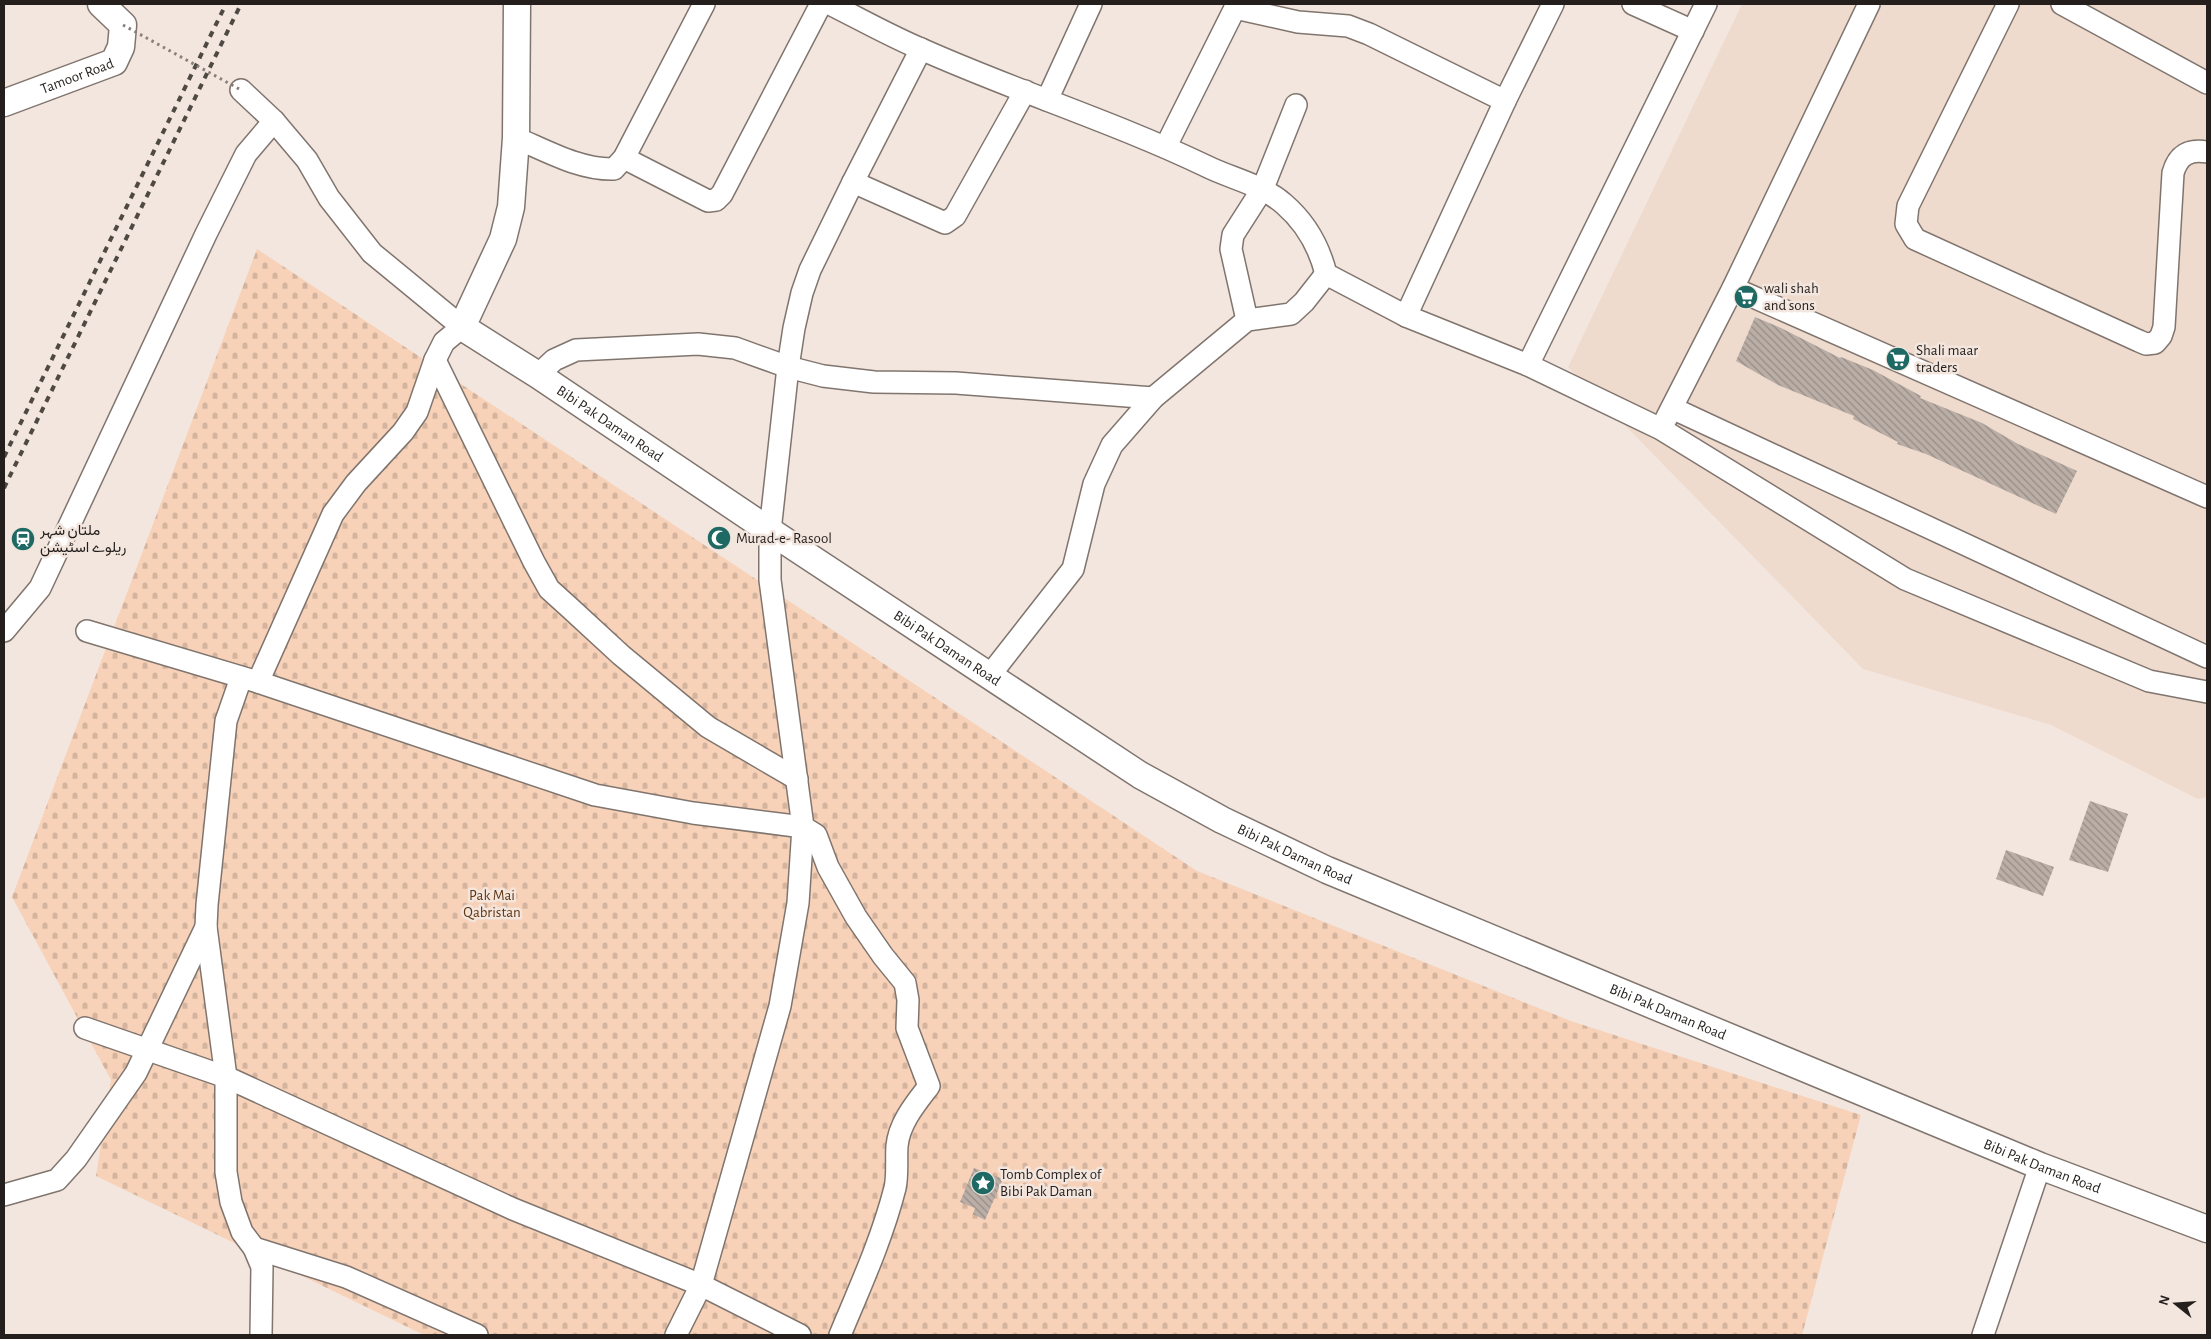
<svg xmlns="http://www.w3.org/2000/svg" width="2211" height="1339" viewBox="0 0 2211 1339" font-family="'Alegreya Sans',Vazirmatn,sans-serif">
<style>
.built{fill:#efdbce}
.cemetery{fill:url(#cemetery-stones)}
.building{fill:url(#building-back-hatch)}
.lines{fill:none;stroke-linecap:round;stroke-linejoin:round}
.minor-casing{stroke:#80756e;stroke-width:24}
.tertiary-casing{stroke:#80756e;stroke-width:29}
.minor{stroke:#fff;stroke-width:21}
.tertiary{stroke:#fff;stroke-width:26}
.rail{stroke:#4f4944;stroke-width:4;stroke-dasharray:6 6;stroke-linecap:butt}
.path-bridge{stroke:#89807b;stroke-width:3;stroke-dasharray:2.5 4;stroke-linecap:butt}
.labels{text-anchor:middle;stroke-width:5;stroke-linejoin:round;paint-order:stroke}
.street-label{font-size:15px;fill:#241f1c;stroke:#f3e6de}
.poi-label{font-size:15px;fill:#241f1c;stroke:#f3e6de;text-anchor:start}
.park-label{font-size:15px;fill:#62350f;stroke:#f3e6de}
</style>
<defs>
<pattern id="cemetery-stones" width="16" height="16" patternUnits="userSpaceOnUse" patternTransform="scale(1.25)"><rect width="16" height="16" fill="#f8d2b8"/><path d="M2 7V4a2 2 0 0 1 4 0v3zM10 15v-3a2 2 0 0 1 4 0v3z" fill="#d4b49e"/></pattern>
<pattern id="building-back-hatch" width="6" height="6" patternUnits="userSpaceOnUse" patternTransform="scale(1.25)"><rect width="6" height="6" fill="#baaea6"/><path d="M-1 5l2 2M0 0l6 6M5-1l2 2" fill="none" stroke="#978d86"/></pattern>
</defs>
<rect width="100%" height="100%" fill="#f3e6de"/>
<polygon class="built" points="1742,4 2207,4 2207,797 2198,799 2051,725 1863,669 1568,367"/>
<polygon class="cemetery" points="257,249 1197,871 1571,1021 1861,1115 1802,1335 424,1335 96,1176 111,1080 12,897"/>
<g class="building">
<polygon points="1755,317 1781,328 1840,358 1841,357 1873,370 1921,396 1920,398 1982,423 2018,444 2077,471 2056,514 1926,454 1897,444 1898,442 1853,419 1854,416 1778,385 1736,361"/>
<polygon points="2090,801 2128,814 2108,872 2069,860"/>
<polygon points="2006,850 2054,867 2043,896 1996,879"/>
<polygon points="974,1168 1003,1179 985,1220 973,1214 975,1208 960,1202"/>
</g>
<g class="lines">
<g class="minor-casing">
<g id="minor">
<path d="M830 4C860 19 890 36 921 49 1015 91 1114 122 1206 166 1232 179 1261 184 1284 204 1306 223 1319 246 1326 274L1406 316 1528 365 1661 429 1905 579 2149 681 2207 692"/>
<polyline points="1633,4 1693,31"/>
<path d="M2008 4 1908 206 1906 224 1915 239 2139 341 2146 344 2155 343 2161 336 2164 327 2173 173C2178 155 2189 149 2207 152"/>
<polyline points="2062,4 2207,83"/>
<polyline points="1235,8 1298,22 1348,26 1369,34 1505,101"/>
<polyline points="241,90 274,121 307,160 329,198 372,253 462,327 444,342 435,360 417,412 403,432 356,483 333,514 258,682"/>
<polyline points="1047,100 1091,4"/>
<path d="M516 138C547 151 580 170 614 169L624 158 704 4"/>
<polyline points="1166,146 1237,4"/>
<polyline points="624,158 708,201 716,200 722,194 821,4"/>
<polyline points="853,182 945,223 955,216 1025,91"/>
<polyline points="1733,288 2207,497"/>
<polyline points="1406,316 1505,101 1553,4"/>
<polyline points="1247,320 1231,249 1233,235 1263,188 1296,105"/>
<polyline points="435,360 534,562 549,589 570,608 621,655 708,727 797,779"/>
<polyline points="1528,365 1706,4"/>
<polyline points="538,375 554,360 576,350 698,344 735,348 788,367 823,376 874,382 956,383 1153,398"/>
<polyline points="1672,408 2207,657"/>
<polyline points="1666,419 1733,288 1869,4"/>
<polyline points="4,631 40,588 206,234 246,154 274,121"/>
<path d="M87 631 258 682 595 795 693 813 803 827 816 835 828 867 856 917 883 956 905 983 908 1000 907 1028 929 1086C916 1103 899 1123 897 1146 896 1159 898 1175 895 1188 882 1239 860 1287 840 1335"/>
<polyline points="990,675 1073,569 1094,484 1112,445 1153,398 1247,320 1291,314 1304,302 1326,274"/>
<polyline points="241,678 226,721 207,905 206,927 226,1077 226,1172 231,1202 242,1232 254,1248 262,1267 261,1335"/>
<polyline points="85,1028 226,1077 513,1209 701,1285 800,1335"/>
<polyline points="4,1195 57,1180 76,1159 136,1073 206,927"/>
<polyline points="254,1248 346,1277 477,1335"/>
<polyline points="676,1335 701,1285 780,1006 798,903 803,827 770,580 770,531 788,367 794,328 802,293 810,270 853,182 921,49"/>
<polyline points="1983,1335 2040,1166"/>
</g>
</g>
<g class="tertiary-casing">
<g id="tertiary">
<path id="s1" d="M517 4 516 138 511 207 503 239 462 327 538 375 770 531 1140 775 1222 820 1327 870 2040 1166 2207 1229"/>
<path id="s2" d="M4 103 114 62 121 47 123 25 101 4"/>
</g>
</g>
<use href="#minor" class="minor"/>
<use href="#tertiary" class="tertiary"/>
<g class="rail">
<polyline points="4,457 226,4"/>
<polyline points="4,488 241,4"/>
</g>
<polyline class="path-bridge" points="123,25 241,90"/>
</g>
<defs>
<g id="supermarket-disc" transform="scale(1.25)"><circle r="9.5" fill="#1e6963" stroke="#f3e6de"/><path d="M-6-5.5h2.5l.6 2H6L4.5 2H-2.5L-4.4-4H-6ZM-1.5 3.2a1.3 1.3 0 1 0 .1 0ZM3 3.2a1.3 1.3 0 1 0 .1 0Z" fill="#fff"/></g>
<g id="mosque-disc" transform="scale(1.25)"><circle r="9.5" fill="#1e6963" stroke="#f3e6de"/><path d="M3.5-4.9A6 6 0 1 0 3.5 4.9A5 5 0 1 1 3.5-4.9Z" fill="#fff"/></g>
<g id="station-disc" transform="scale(1.25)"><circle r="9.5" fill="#1e6963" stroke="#f3e6de"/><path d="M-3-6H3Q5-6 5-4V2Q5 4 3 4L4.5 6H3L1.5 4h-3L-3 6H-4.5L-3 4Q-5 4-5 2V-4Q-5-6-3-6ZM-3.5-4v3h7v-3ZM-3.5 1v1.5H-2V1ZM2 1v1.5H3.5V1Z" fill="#fff"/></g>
<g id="sight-disc" transform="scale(1.25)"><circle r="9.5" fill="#1e6963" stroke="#f3e6de"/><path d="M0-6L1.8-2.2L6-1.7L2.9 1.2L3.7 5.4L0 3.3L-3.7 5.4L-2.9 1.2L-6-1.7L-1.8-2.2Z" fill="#fff"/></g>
</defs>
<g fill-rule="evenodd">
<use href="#supermarket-disc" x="1746" y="297"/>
<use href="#supermarket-disc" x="1898" y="359"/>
<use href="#mosque-disc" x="719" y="538"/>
<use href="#station-disc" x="23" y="539"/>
<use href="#sight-disc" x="983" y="1183"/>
</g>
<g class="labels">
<g class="street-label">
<text dy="5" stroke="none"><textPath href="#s2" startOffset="78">Tamoor Road</textPath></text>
<text dy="5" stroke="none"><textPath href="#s1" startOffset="510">Bibi Pak Daman Road</textPath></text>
<text dy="5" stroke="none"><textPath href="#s1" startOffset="915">Bibi Pak Daman Road</textPath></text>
<text dy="5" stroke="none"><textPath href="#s1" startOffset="1320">Bibi Pak Daman Road</textPath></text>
<text dy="5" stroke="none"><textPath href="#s1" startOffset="1725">Bibi Pak Daman Road</textPath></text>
<text dy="5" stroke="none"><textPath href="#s1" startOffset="2130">Bibi Pak Daman Road</textPath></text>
</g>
<g class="poi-label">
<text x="1764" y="293">wali shah<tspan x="1764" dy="17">and sons</tspan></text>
<text x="1916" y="355">Shali maar<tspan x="1916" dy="17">traders</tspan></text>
<text x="40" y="535">ملتان شہر<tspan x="40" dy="17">ریلوے اسٹیشن</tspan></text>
<text x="736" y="543">Murad-e- Rasool</text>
<text x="1000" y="1179">Tomb Complex of<tspan x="1000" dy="17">Bibi Pak Daman</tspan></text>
</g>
<g class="park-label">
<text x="492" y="900">Pak Mai<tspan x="492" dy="17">Qabristan</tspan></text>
</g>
</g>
<rect width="2211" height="1339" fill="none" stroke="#241f1c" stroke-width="10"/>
<g transform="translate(2176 1304) rotate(287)" stroke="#f3e6de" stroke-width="4" paint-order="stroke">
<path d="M0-4L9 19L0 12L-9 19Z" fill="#241f1c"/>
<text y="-8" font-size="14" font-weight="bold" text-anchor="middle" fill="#241f1c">N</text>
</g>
</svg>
